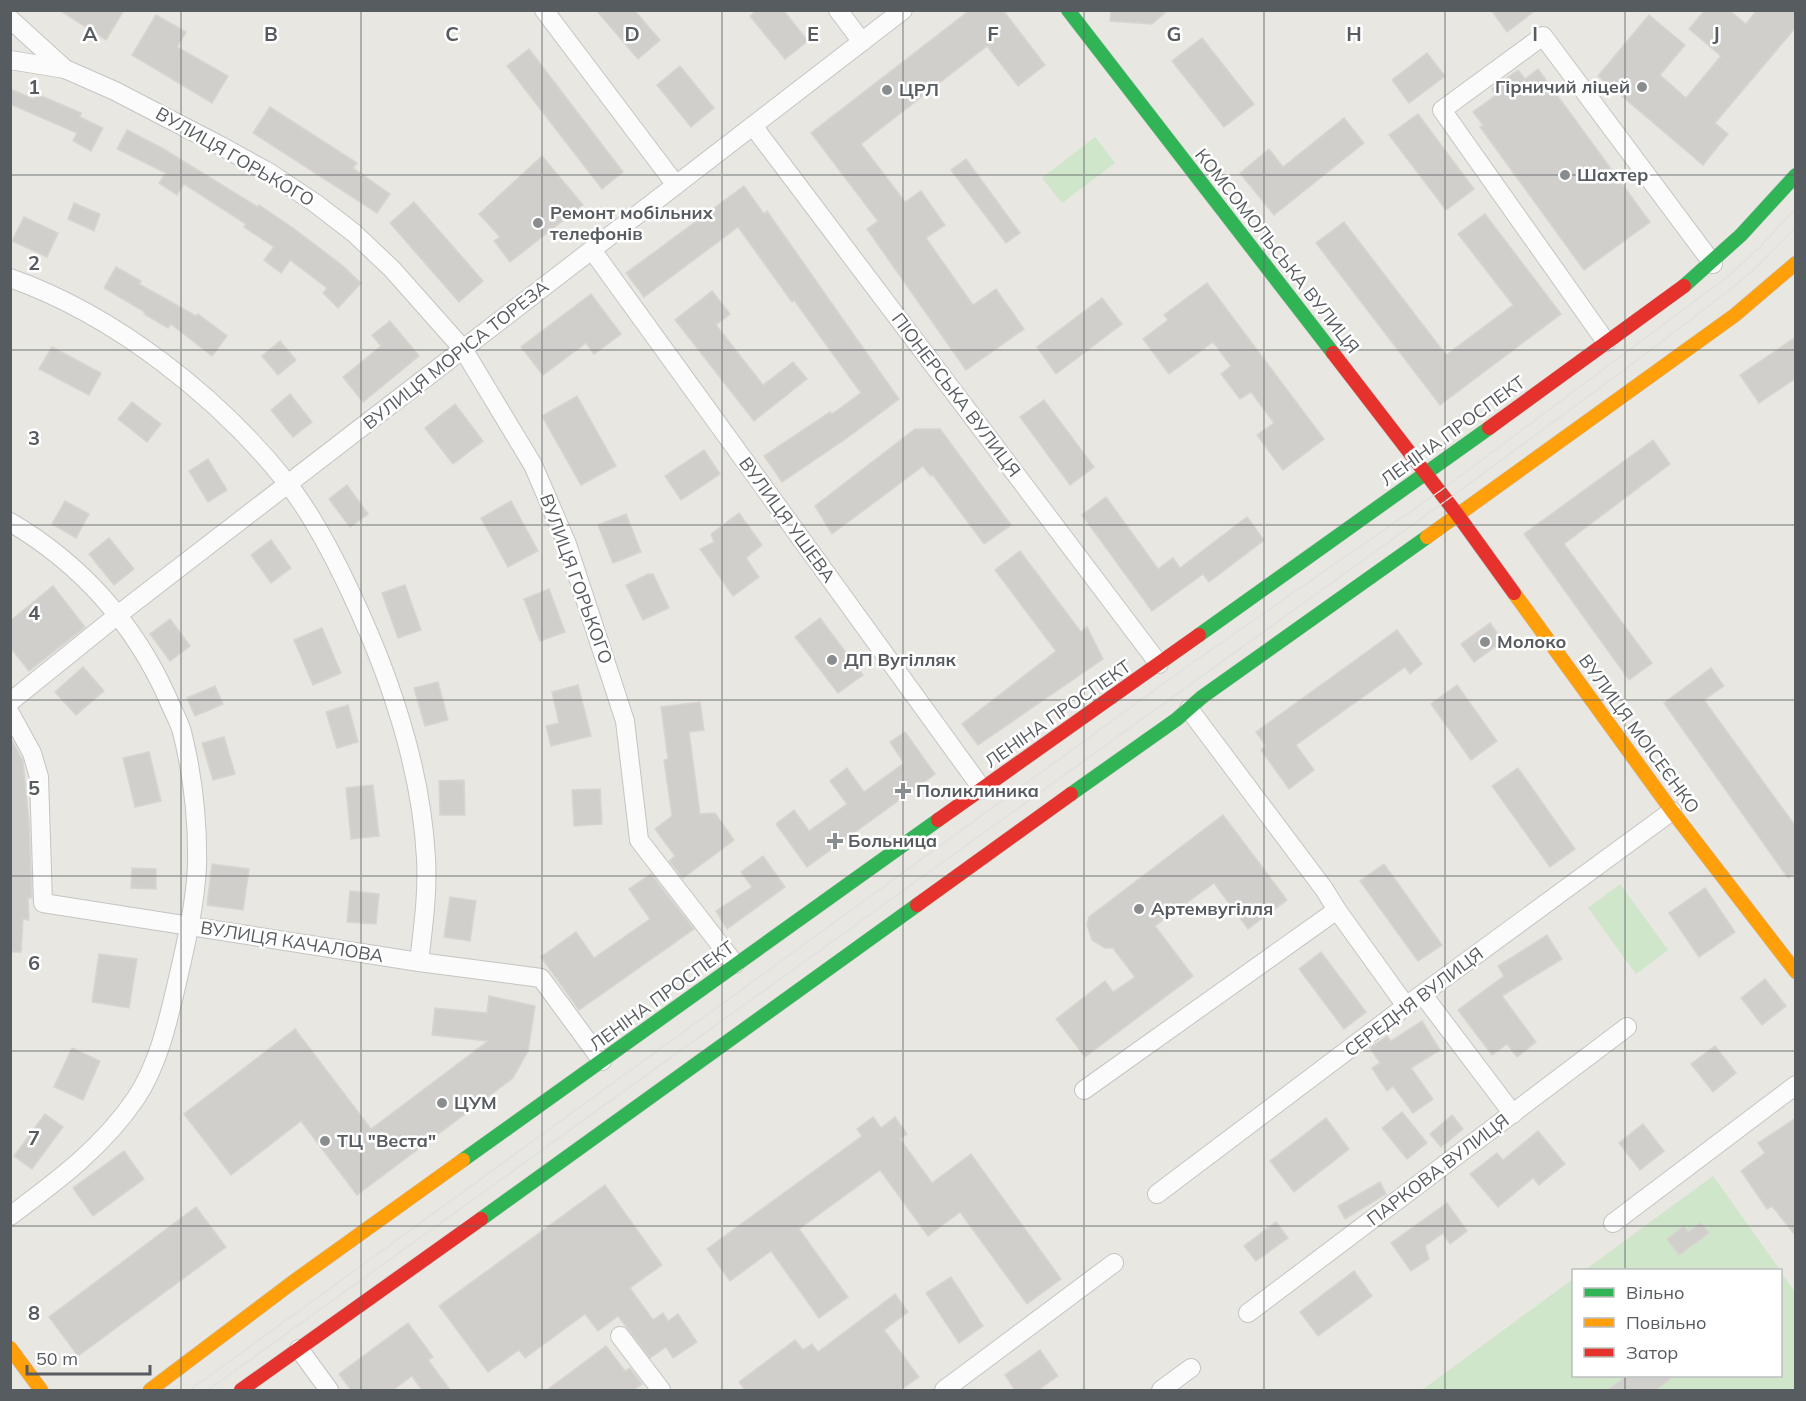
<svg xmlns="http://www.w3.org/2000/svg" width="1806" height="1401" viewBox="0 0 1806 1401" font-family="Mulish,sans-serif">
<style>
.green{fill:#cfe6cb}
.building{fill:#d1cfcc;stroke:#d8d5d1;stroke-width:1.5}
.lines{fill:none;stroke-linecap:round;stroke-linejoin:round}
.street-casing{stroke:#c4c4c2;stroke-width:20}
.fast-casing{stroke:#c4c5c4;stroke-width:15}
.slow-casing{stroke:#c4c5c4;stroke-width:15}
.jam-casing{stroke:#c4c5c4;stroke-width:15}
.street{stroke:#fcfbfb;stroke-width:18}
.fast{stroke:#30b455;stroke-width:14}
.slow{stroke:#ff9f0a;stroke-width:14}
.jam{stroke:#e5322d;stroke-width:14}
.tram{stroke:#e0e1e0;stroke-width:1.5}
.grid{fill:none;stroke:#575c60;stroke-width:1.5;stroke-opacity:0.55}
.poi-dot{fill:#8a8d8e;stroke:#fff;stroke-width:2}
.labels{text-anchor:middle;stroke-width:5;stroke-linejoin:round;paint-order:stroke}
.poi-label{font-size:18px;font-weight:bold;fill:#575c60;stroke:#fff;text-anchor:start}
.street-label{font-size:18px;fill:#575c60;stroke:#fff}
.grid-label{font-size:20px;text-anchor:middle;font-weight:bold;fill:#575c60;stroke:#fff;stroke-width:5;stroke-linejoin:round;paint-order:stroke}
</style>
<rect width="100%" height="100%" fill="#e8e7e2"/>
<g class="green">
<polygon points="1095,137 1115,163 1062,203 1042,178"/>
<polygon points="1620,884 1668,950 1636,974 1588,908"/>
<polygon points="1713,1176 1780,1270 1585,1270"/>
<polygon points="1780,1271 1795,1292 1795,1390 1422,1390 1573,1279 1574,1376 1780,1376"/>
</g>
<g class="building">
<polygon points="59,10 124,10 106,40"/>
<polygon points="596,10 634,10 660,40 638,59"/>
<polygon points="757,10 783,10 808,41 785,59 750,16"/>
<polygon points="970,10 1003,10 1045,65 1018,86 987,46 861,144 905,202 921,191 945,225 926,238 973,305 996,289 1024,329 966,370 867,229 878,221 811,133"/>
<polygon points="1111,10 1168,10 1152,24 1110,21"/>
<polygon points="1491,10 1536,10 1507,32"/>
<polygon points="1705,10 1729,10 1746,24 1757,10 1796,10 1796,27 1715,123 1728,134 1703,165 1598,76 1649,15 1685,45 1660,75 1686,98 1721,56 1689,29"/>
<polygon points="156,15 186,32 177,47 228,76 212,103 132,55"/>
<polygon points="1202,38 1254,104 1224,127 1172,61"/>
<polygon points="529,49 623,172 602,189 507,66"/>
<polygon points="1427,53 1445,76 1409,103 1392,80"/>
<polygon points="680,66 714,108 691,127 657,85"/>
<polygon points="1538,69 1650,222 1584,270 1480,127 1483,125 1473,112 1496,95 1492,89 1518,70 1525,79"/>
<polygon points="10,89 34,99 37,94 81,113 80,117 103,128 91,151 73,141 77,133 10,104"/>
<polygon points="270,107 357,163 353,168 390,194 377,213 253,133"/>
<polygon points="1418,114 1474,189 1446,210 1389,135"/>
<polygon points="1344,118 1364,143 1274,215 1240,173 1269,149 1283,167"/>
<polygon points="127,130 162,148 258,207 259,205 293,228 343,266 361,283 338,308 323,293 327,288 290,260 281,273 264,260 274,247 244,227 246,224 184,184 177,195 159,183 166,173 117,149"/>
<polygon points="542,156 583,205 510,262 494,241 500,237 479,214"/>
<polygon points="966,159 1020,233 1006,243 951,170"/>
<polygon points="744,186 764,214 767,211 899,399 847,438 782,482 764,456 830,412 832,414 861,393 794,300 792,302 738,227 644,297 626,273"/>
<polygon points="414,202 483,281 459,302 390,223"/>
<polygon points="74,203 100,214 94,231 68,219"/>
<polygon points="1485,214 1561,314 1440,405 1316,243 1344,222 1446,355 1513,305 1458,234"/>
<polygon points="24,217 58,233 47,257 12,241"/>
<polygon points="116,267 141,281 139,284 196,316 198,314 227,336 212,356 171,324 168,328 144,314 145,312 104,288"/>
<polygon points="1207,283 1324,439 1283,470 1257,435 1274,423 1251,392 1240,399 1221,374 1231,366 1213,342 1169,374 1143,339 1168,320 1164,315"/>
<polygon points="712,291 730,314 716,325 763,385 793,362 807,379 754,421 675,320"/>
<polygon points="591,294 621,334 594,354 586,343 543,375 521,347"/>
<polygon points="1102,298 1122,324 1056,374 1037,347"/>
<polygon points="390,321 419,356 363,402 343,377 381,346 372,335"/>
<polygon points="1796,337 1796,378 1759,403 1740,375"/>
<polygon points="280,341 296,360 278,375 262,356"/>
<polygon points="52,347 101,373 89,395 39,369"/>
<polygon points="290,394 312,422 293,437 271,410"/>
<polygon points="577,396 616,466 581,485 542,416"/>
<polygon points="1044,400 1094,467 1070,485 1020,417"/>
<polygon points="132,402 161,424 147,442 118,419"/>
<polygon points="455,404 483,441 453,464 425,428"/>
<polygon points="915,429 940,429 1011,525 984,544 933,475 931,476 923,466 832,534 815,506"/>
<polygon points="1653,440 1670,464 1564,544 1652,663 1629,680 1524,534"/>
<polygon points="704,450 720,474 681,500 665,476"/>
<polygon points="208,459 227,490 208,502 189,471"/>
<polygon points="347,485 368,514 350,527 329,499"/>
<polygon points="1106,497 1158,569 1173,558 1180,568 1247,517 1264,540 1209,582 1203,574 1152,611 1082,515"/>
<polygon points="65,501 89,514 76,538 52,524"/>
<polygon points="511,501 538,551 508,567 481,518"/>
<polygon points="739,513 762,545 746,558 759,577 733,596 700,549 714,542 711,534"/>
<polygon points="626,514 641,552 613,563 598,525"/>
<polygon points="109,538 134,569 114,585 89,554"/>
<polygon points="271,540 291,568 271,583 251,555"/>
<polygon points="1020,551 1081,632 1087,627 1103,659 978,745 962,724 1056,651 995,570"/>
<polygon points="648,574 653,574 669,608 643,620 626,585"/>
<polygon points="405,585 421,630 398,638 382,593"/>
<polygon points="53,586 85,627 29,671 10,647 10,621"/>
<polygon points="549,589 565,632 540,641 524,599"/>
<polygon points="820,618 863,675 838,693 795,637"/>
<polygon points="170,619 190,646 170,661 150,634"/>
<polygon points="1490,623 1503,641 1474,662 1461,644"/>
<polygon points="322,628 341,673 313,685 294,640"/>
<polygon points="1397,630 1422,664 1410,674 1405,667 1296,745 1314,770 1289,789 1261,750 1266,746 1256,732"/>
<polygon points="83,667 104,691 76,715 55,692"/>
<polygon points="1711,668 1724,686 1704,700 1796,827 1796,872 1788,878 1664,703"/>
<polygon points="438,682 448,720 425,726 414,688"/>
<polygon points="578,685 591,736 551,746 546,726 559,723 552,692"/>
<polygon points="1457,685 1497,741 1471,760 1431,704"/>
<polygon points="215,686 223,704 195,716 187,698"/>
<polygon points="700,702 704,730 689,732 700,814 715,813 734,840 683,878 669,861 675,856 655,829 672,816 664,760 668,759 661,707"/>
<polygon points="348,705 358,742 337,748 326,712"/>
<polygon points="905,732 935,774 807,867 776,824 794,810 809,831 847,804 830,781 847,768 864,792 904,763 890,742"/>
<polygon points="10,737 23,761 29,822 32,898 28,898 29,920 23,919 21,952 10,952"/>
<polygon points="224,737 235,774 213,780 202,743"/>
<polygon points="149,752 161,801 135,807 123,758"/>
<polygon points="1518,768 1575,849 1550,867 1492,786"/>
<polygon points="464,780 465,815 440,815 439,781"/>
<polygon points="373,785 379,836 351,839 346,788"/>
<polygon points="600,789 602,824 574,826 572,790"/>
<polygon points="1223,815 1287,900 1248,929 1214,883 1155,926 1193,976 1085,1057 1056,1019 1105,981 1113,992 1135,977 1113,948 1105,948 1092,940 1087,925 1089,917"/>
<polygon points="763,856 785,887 727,929 716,911 752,887 741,872"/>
<polygon points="212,864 249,869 243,910 207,905"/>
<polygon points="1384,864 1442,945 1418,961 1360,881"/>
<polygon points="132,868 156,869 156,889 131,888"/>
<polygon points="651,874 694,929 579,1010 541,957 576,932 594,958 650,919 629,889"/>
<polygon points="1705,888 1735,932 1699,957 1669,913"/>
<polygon points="350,891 379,894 376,924 347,922"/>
<polygon points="450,897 476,901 470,941 444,937"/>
<polygon points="1547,935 1562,959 1502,996 1536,1042 1517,1057 1507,1044 1492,1055 1458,1010 1504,976 1498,966"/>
<polygon points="1321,952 1366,1012 1344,1029 1299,969"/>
<polygon points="99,954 137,959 129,1008 92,1002"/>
<polygon points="1765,979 1786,1006 1762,1025 1741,998"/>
<polygon points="489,996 535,1006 528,1051 513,1078 357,1195 301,1121 231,1175 184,1114 295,1029 371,1129 488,1041 432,1035 435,1008 487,1013"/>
<polygon points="1422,1021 1440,1050 1411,1068 1433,1099 1413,1113 1393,1086 1387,1091 1372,1068 1380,1063 1370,1048 1387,1036 1391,1041"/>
<polygon points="1715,1046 1736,1073 1713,1092 1691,1064"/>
<polygon points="72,1048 100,1061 83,1100 54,1087"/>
<polygon points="1402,1112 1427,1143 1407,1159 1382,1128"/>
<polygon points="45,1114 63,1127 32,1169 14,1156"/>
<polygon points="1452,1115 1463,1129 1441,1147 1430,1134"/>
<polygon points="873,1117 881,1128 895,1117 907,1134 900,1139 932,1183 971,1154 1061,1279 1027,1304 960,1212 928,1236 880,1170 799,1229 848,1297 819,1318 771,1251 730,1281 707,1249 862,1136 857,1129"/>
<polygon points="1326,1118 1349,1149 1294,1192 1270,1161"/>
<polygon points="1796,1118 1796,1236 1772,1206 1767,1209 1741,1171 1765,1153 1758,1143"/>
<polygon points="1643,1124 1664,1151 1640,1170 1619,1143"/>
<polygon points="1538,1131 1565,1164 1539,1185 1533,1178 1498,1207 1470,1174 1497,1153 1503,1160"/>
<polygon points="124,1151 144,1179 93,1216 73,1188"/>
<polygon points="1380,1182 1386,1194 1345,1219 1338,1206"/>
<polygon points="605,1185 662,1265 630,1288 653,1320 663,1313 668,1321 678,1314 697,1342 673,1358 666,1347 650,1358 618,1316 598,1331 585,1314 525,1358 519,1350 488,1372 439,1306"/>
<polygon points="1447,1203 1467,1231 1450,1244 1443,1233 1425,1246 1429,1259 1411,1271 1391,1243"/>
<polygon points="196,1207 226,1247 78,1356 49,1317"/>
<polygon points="1276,1222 1288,1238 1256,1261 1244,1246"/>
<polygon points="1701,1223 1709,1233 1679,1255 1667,1239 1684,1226 1688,1232"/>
<polygon points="1354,1271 1372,1296 1318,1336 1300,1312"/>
<polygon points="951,1277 983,1326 959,1343 926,1293"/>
<polygon points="895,1294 908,1312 884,1330 919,1377 900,1390 745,1390 739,1382 795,1340 803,1350 812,1344 818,1352"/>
<polygon points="408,1323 433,1357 428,1360 450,1390 422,1390 412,1376 393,1390 351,1390 339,1374"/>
<polygon points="606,1346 625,1371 630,1368 642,1384 633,1390 547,1390"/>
<polygon points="1040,1350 1058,1376 1038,1390 1015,1390 1005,1375"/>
<polygon points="1626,1376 1674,1376 1656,1390 1608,1390"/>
</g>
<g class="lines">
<g class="street-casing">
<g id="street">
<polyline points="544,10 676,185"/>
<polyline points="838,10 862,42"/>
<polyline points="10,19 65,69 115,91 221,146 270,173 315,203 354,233 392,269 463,349 533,465 567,544 625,721 639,840 735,964"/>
<polyline points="10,60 65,69"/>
<polyline points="753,126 1159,664"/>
<polyline points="592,250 983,790"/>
<path d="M10 278C115 315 219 397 288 484 313 516 332 553 349 589 389 673 421 764 426 858 428 893 423 928 419 962"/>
<polyline points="1606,342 1442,110 1543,36 1713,264"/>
<path d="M10 522C80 563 135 624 168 699 172 709 179 721 182 732 193 776 198 822 197 867 195 904 187 939 179 974 169 1016 160 1062 136 1098 103 1147 57 1181 10 1216"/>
<polyline points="10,702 119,614 903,10"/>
<polyline points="1189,709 1324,889 1337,910 1406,1006"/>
<polyline points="10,713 32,753 39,777 43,903 419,962 541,978 602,1061"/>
<polyline points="1423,995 1513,1114"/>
<polyline points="1084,1090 1337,910"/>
<polyline points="1157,1194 1406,1006 1672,811"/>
<polyline points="1613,1223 1796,1085"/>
<polyline points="1248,1313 1627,1027"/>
<polyline points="620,1336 661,1390"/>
<polyline points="299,1349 329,1390"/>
<polyline points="944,1390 1114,1263"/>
<polyline points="1161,1390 1191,1368"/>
</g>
</g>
<g class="fast-casing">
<g id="fast">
<polyline points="1068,10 1333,353"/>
<polyline points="1684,286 1741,235 1796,175"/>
<polyline points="1199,635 1489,428"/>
<polyline points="1071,794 1177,719 1202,697 1427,537"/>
<polyline points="463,1160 938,820"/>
<polyline points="481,1219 917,905"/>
</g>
</g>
<g class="slow-casing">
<g id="slow">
<polyline points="1427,537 1735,315 1796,263"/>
<polyline points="1514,593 1672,811 1796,972"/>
<polyline points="10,1348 41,1390"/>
<polyline points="150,1390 293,1282 463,1160"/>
</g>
</g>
<g class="jam-casing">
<g id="jam">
<polyline points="1333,353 1457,514 1514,593"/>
<polyline points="1489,428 1684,286"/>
<polyline points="938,820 1199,635"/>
<polyline points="917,905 1071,794"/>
<polyline points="241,1390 481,1219"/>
</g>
</g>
<use href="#street" class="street"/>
<use href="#fast" class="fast"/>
<use href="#slow" class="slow"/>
<use href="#jam" class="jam"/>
<g class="tram">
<polyline points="190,1390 1182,670 1440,491 1731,274 1760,247 1796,208"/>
<polyline points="208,1390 1447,500 1635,362 1732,288 1749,274 1796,227"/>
</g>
</g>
<path class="grid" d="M181 10V1390M361 10V1390M542 10V1390M722 10V1390M903 10V1390M1084 10V1390M1264 10V1390M1445 10V1390M1625 10V1270M10 175H1796M10 350H1796M10 525H1796M10 700H1796M10 876H1796M10 1051H1796M10 1226H1796M1625 1376V1390"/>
<g class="poi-dot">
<circle cx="1642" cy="87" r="6"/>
<circle cx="887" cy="90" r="6"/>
<circle cx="1565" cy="175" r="6"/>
<circle cx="538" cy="223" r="6"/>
<circle cx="1485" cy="642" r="6"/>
<circle cx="832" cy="660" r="6"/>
<path d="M900 782h6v6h6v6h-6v6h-6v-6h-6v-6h6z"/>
<path d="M832 832h6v6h6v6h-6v6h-6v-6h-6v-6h6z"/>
<circle cx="1139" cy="909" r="6"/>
<circle cx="442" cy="1103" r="6"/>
<circle cx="325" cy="1141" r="6"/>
</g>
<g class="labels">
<g class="poi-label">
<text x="1630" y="93" text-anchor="end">Гірничий ліцей</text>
<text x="899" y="96">ЦРЛ</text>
<text x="1577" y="181">Шахтер</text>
<text x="550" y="219">Ремонт мобільних<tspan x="550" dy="21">телефонів</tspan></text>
<text x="1497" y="648">Молоко</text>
<text x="844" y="666">ДП Вугілляк</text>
<text x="916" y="797">Поликлиника</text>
<text x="848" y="847">Больница</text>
<text x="1151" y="915">Артемвугілля</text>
<text x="454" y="1109">ЦУМ</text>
<text x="337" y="1147">ТЦ "Веста"</text>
</g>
<g class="street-label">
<text transform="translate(235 157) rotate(30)" y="6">ВУЛИЦЯ ГОРЬКОГО</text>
<text transform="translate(1277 251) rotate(52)" y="6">КОМСОМОЛЬСЬКА ВУЛИЦЯ</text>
<text transform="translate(456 355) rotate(-38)" y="6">ВУЛИЦЯ МОРІСА ТОРЕЗА</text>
<text transform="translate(956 395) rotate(53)" y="6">ПІОНЕРСЬКА ВУЛИЦЯ</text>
<text transform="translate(1453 431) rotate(-36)" y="6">ЛЕНІНА ПРОСПЕКТ</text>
<text transform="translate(787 520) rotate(54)" y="6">ВУЛИЦЯ УШЕВА</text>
<text transform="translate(576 579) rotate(70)" y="6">ВУЛИЦЯ ГОРЬКОГО</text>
<text transform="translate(1058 714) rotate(-35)" y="6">ЛЕНІНА ПРОСПЕКТ</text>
<text transform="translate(1639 734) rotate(54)" y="6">ВУЛИЦЯ МОІСЕЄНКО</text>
<text transform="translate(292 942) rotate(9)" y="6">ВУЛИЦЯ КАЧАЛОВА</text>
<text transform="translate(662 996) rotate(-36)" y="6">ЛЕНІНА ПРОСПЕКТ</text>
<text transform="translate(1414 1002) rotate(-37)" y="6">СЕРЕДНЯ ВУЛИЦЯ</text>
<text transform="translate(1438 1170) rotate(-37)" y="6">ПАРКОВА ВУЛИЦЯ</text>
</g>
</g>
<g class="grid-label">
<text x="90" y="41">A</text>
<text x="271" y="41">B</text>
<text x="452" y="41">C</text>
<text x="632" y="41">D</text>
<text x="813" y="41">E</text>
<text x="993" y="41">F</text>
<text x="1174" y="41">G</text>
<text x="1354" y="41">H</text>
<text x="1535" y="41">I</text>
<text x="1716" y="41">J</text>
<text x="34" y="94">1</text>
<text x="34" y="270">2</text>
<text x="34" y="445">3</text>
<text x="34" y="620">4</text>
<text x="34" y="795">5</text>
<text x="34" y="970">6</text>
<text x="34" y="1145">7</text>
<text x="34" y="1320">8</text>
</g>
<rect width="1806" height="1401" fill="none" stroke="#575c60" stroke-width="24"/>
<rect x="1572" y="1269" width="210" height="108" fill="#ffffff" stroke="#bcbebf" stroke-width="1.5"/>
<rect x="1584" y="1288" width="30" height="9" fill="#30b455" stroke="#bcbebf" stroke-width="1.5"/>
<text x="1626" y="1299" font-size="18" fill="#575c60">Вільно</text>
<rect x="1584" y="1318" width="30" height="9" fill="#ff9f0a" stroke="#bcbebf" stroke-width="1.5"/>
<text x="1626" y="1329" font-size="18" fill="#575c60">Повільно</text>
<rect x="1584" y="1348" width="30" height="9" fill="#e5322d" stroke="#bcbebf" stroke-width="1.5"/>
<text x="1626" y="1359" font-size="18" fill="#575c60">Затор</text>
<path d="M27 1365v9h123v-9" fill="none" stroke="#575c60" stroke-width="3"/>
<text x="36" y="1365" font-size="18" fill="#575c60" stroke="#ffffff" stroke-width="4.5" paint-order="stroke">50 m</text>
</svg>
